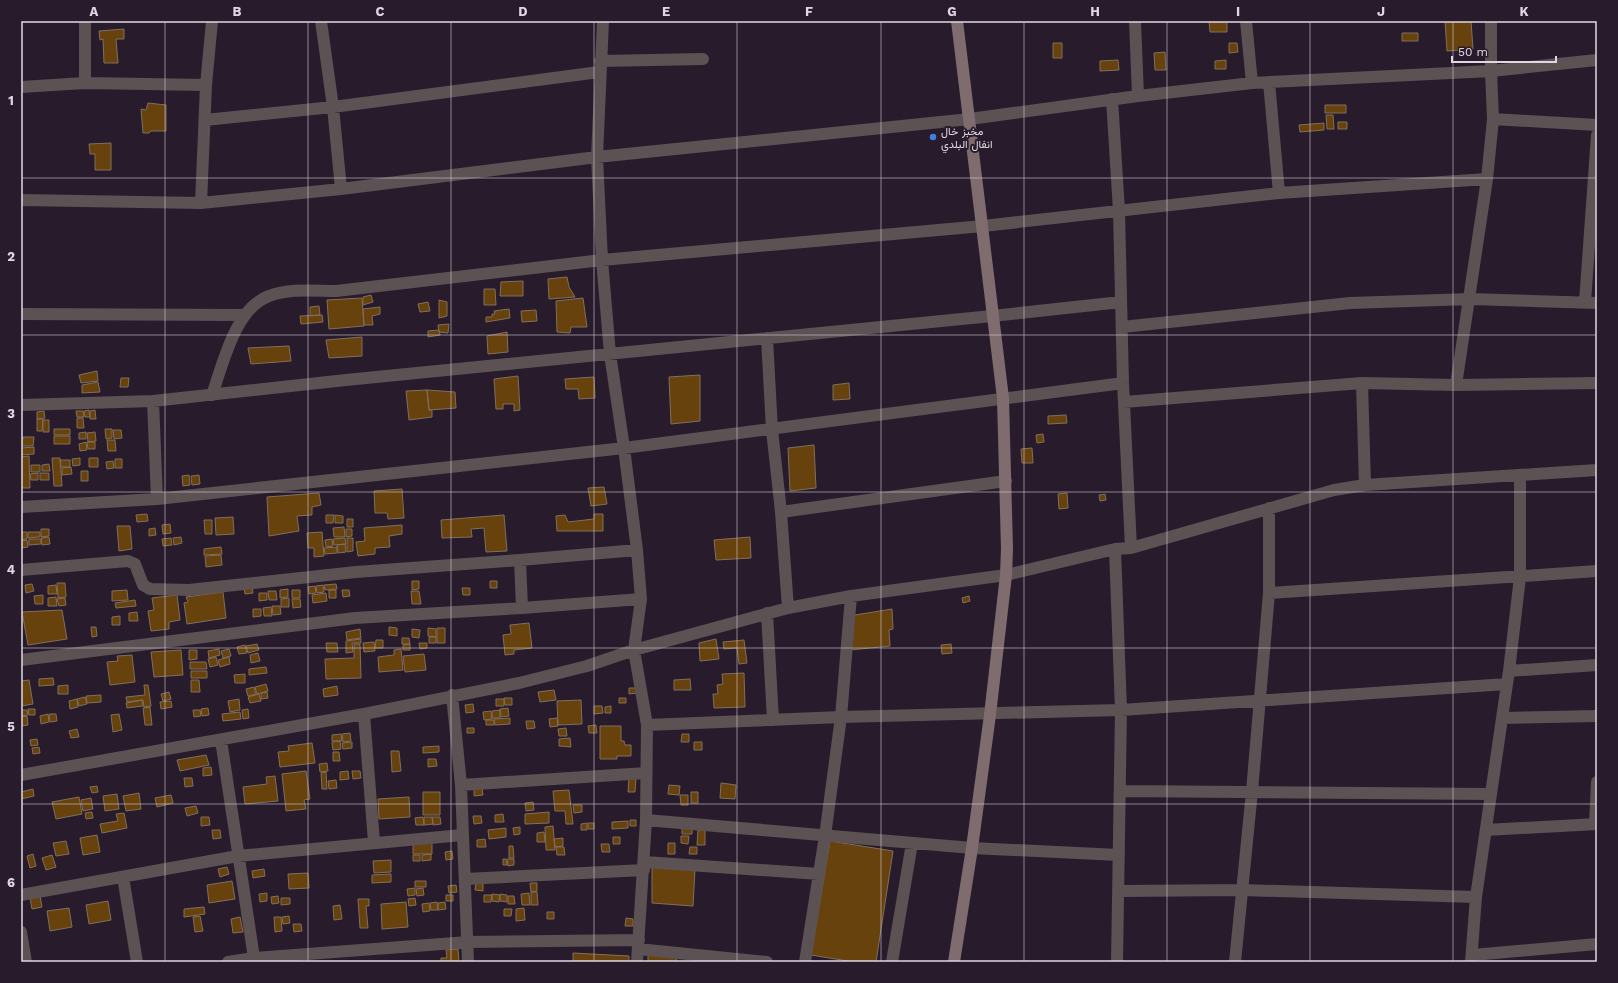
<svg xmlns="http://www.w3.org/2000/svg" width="1618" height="983" font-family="'Work Sans',Vazirmatn,sans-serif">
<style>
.building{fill:#67420d;stroke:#806f5d}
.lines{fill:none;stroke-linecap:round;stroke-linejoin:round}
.street{stroke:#5c5153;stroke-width:12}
.secondary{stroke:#7e6c6f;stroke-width:12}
.grid{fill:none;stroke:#e0d7e2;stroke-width:1;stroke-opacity:0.55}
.shop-dot{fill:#3f7fe0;stroke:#281c2c;stroke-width:1.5}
.labels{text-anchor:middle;stroke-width:4;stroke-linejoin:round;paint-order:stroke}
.poi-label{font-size:11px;fill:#e0d7e2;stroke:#281c2c;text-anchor:start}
.neatline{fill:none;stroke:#e0d7e2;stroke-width:1.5}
.grid-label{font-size:13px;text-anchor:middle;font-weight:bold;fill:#e0d7e2}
</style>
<rect width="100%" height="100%" fill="#281c2c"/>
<path class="building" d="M1209 21H1227V32H1210Z
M1445 21H1471L1473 49 1447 51Z
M124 29V39H116L118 63H104L103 39 100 40 99 31Z
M1402 33H1418V41H1402Z
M1053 43H1062V58H1053Z
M1229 43H1237L1238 52 1229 53Z
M1165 52 1166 70H1155L1154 53Z
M1118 60 1119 70 1100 71V61Z
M1226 60V69H1215V61Z
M148 103 166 105V131H151L149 133H143L141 109 146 110Z
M1325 105H1346V113H1325Z
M1326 115H1333L1334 129H1327Z
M1338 122H1347V129H1338Z
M1324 123V130L1300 132 1299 125Z
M111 143V170H95V154H90L89 144Z
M567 277 569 287 575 297 549 299 548 279Z
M523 281V296H500L501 282Z
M484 289H495L496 305H484Z
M371 295 373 302 363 305V297Z
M362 298 364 326 329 329 327 300Z
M583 298 587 327H571L570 333 557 332 556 301Z
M439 300 447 302V316L439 318Z
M428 302 430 311 420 312 418 304Z
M319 306 320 315 310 316V307Z
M380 307V314L372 316 373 325H364L363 309Z
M509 309 510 318 486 322V317H492V314H495L494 311Z
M536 310 537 321 522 322 521 311Z
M322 315 323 322 301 324 300 316Z
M449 324 448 333 439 332 438 325Z
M439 330 440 335 428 337V331Z
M507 332 508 352 488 354 487 336Z
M362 337V356L329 358 326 340Z
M289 346 291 361 251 364 248 348Z
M97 371 98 381 81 383 79 375Z
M700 375V421L671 424 669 377Z
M518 376 520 410 514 411V404H503V409H496L494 379Z
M594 377 595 398 579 399 578 389H566L565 379Z
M121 378H129L128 387H120Z
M98 382 100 392 82 393V385Z
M849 383 850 399 833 400V385Z
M427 390 429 410H432V417L409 420 406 391Z
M427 390 455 392 456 408 429 410Z
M89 410 90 417H85L84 411Z
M95 410 96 419H90V411Z
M44 411 45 418 37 419V412Z
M76 411H83L84 417H77Z
M1066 415 1067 423 1048 424V416Z
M77 418H83L84 428H77Z
M37 419H43L42 431H37Z
M43 420H49V432H43Z
M54 429H70V435H54Z
M105 429H112V438L106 439Z
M113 430H121L122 438 114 439Z
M86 432V439H79V433Z
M95 432 96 441 88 442 87 433Z
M1043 434 1044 442 1037 443 1036 435Z
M54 436H70V444H54Z
M23 437H34L33 446H22Z
M107 440H115L116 451H108Z
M86 442 87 450 80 451 79 444Z
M87 442H95V449H88Z
M814 445 816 488 790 491 788 448Z
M34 447V454L21 455V448Z
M1032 448 1033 463H1022L1021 449Z
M29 456 30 488H21V457Z
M52 458H60L62 486H54Z
M80 458V465L73 466 72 459Z
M89 458H98V467H89Z
M115 459H122V468H115Z
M60 460H70V467H61Z
M113 461 114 468 107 469 106 462Z
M49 464 50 471H42V465Z
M31 465H40V472H31Z
M71 467 72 474 62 475V468Z
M81 471H88V481H81Z
M38 473V480H31L30 474Z
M40 473H49V480H40Z
M189 475 190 485 183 486 182 476Z
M199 475 200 484 192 485 191 476Z
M604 487 607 504 591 506 588 488Z
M402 489 404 518 388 519 387 513H375L374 491Z
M319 493 321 505 312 507V515L297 516 299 531 269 536 267 497Z
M1067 493 1068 508 1059 509 1058 494Z
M1105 494 1106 500 1100 501 1099 495Z
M147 514 148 521 137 522 136 515Z
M594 514H603V531H557L556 516 565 515 568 522 594 519Z
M326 515H334L333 523H326Z
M335 515 343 516V523H335Z
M504 515 507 551 486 552 484 528 471 529 472 537 442 538 441 520Z
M233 517 234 534 216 535 215 518Z
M347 519H353V527H347Z
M204 520H212V534H205Z
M170 524 171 533 163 534 162 525Z
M402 525V534L389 536 390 547 375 548V554L358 556 356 542 365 541 364 528Z
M117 526H130L132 549 119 551Z
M344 527 345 537H334L333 528Z
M155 528 156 535 149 536V529Z
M41 529H49V536L41 537Z
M346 529H352V536L346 537Z
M21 532H27V539L21 540Z
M28 532H40V537L28 538Z
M322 532 324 556 314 557V548H308L307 533Z
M49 537 50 544 42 545 41 538Z
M181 537 182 543 174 545 173 538Z
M750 537 751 558 716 560 714 540Z
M171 538 172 545 163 546 162 539Z
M345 538 346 544 334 545 333 539Z
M347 538H353V551L347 552Z
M29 539H41V544L29 545Z
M332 539 333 546 326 547 325 540Z
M27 540 28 547 21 548V541Z
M345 544 346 552 338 553 337 545Z
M221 547 222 554 204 555V549Z
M337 547V553L325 554 324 548Z
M221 555 222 565 206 567 205 556Z
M412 581H419V589L412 590Z
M490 581H497V588H490Z
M57 583H65L66 597 58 598Z
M32 584 34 591 26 593 25 585Z
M336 584 337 589 325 590 324 585Z
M56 585 57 594H48V586Z
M252 585 253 593 245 594 244 586Z
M323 585 324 592 317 593 316 586Z
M315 586 316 593 309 594 308 587Z
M462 588H470V595H463Z
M288 589V597L280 598V590Z
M127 590 128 600 112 601V591Z
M292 590H300V598H292Z
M329 590H336V598H329Z
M342 590H349L350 596 343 597Z
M268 591H276L277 600H269Z
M411 591H419L421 604H412Z
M223 592 226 618 187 624 184 603 188 602 186 597Z
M259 593H267V600L259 601Z
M326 593 327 601 313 603 312 595Z
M43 595V604H35L34 596Z
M177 595 180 620 169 622V629L151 631 148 611 154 610 152 598Z
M969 596 970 601 963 603 962 598Z
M56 597 57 606H48V598Z
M65 598 66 605 59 606 57 599Z
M289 598V607H281V599Z
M292 599H300L301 607 293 608Z
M135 600 136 606 116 608 115 603Z
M272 606H280L281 614 273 615Z
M271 607 272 616H264L263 608Z
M253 609H261V616L253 617Z
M892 609 893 629 889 630 890 646 850 650 849 616Z
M62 610 67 639 28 645 22 612Z
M137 612 138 621H129V613Z
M120 616V625H112V617Z
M529 623 532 648 514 650V654L505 655 503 635 511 634 510 625Z
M91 627H96L97 636 92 637Z
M389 627 397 628V636L389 635Z
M428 628 436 629V637L428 636Z
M437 628H445V643H437Z
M360 629 361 638 347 640 346 632Z
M412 629 420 630 419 638 412 637Z
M429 637H436V643H429Z
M402 638H409L410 644H402Z
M361 639V643H352L353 652 346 653V641Z
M716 639 719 659 700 661 699 643Z
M376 640H383V648H375Z
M744 640 747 663 739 664 737 648 724 649 723 642Z
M374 642 375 651 364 652 363 643Z
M326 643H337L338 652H327Z
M419 643H427V648L420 649Z
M257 644 259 650 248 653 246 646Z
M354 644H360L361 678 326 679 325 659 354 658Z
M410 644V650H403V645Z
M951 644 952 653 942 654 941 645Z
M245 645 247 653 239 654 237 647Z
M219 649 220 655 209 658 208 651Z
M229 649 231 656 223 658 221 651Z
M401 649 403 670 379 672 378 657 394 655V650Z
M181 650 183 675 154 677 151 652Z
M189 650H197V659L189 660Z
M258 653 260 661 251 663 250 655Z
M424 654 426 670 405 672 403 656Z
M132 655 135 682 110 685 107 662 118 661 117 656Z
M216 657 218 665 210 667 208 659Z
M229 657 230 664 220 667 218 660Z
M190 662H206L207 669H190Z
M266 667 267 673 249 675V669Z
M191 671H207V678H191Z
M744 673 745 707 714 708 713 694H718L717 685 723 684 722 674Z
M245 674V683H235L234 675Z
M53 678 54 685 39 686V679Z
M690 679 691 690H674V680Z
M29 680 33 704 21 706V681Z
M191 680H199L200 692H191Z
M266 684 268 691 257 694 255 687Z
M68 685V694H58V686Z
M144 685H148L151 706 144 707 143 700 127 702 126 697 145 695Z
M337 686 338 695 324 697 323 689Z
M254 687 256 694 248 696 246 689Z
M629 688H637V693L629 694Z
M554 690 556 700 540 702 538 692Z
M169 692 171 699 163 701 161 694Z
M267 692 268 698 261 699V693Z
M259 694 261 701 250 703 248 697Z
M101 695V702L87 703 86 696Z
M85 697 87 704 79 706 77 699Z
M504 698H512V705H505Z
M619 698H626V703H619Z
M77 699 78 707 70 709 69 701Z
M239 699 240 710 230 712 228 701Z
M496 699H504V706H496Z
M142 700 143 706 127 708 126 703Z
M581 700 582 724 558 725 557 701Z
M171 701 172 707 161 709 160 702Z
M473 704 474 712 466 713 465 705Z
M594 706H602L603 713 594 714Z
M611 706V713H605V707Z
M150 707 152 725H145L143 708Z
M208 708 209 715 202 716 201 709Z
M508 708 509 716 501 717 500 709Z
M28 709H35V715H29Z
M248 709 249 718 243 719 242 710Z
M21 710H27L28 715 21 716Z
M193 710H200L201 716 194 717Z
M500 710V718H492V711Z
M491 711 492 719 484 720 483 712Z
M240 712 241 719 223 721 222 714Z
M48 714 49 722 41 724 40 716Z
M49 714H56L57 721 50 722Z
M119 714 122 730 113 732 111 715Z
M27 716 28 725 21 726V717Z
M510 718V724L495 725 494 719Z
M557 718 558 726 550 727 549 719Z
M486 720H494V725H486Z
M526 721H534L535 728 527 729Z
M596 725 597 733H589L588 726Z
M600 726H621V741H624L625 745H631V756H617V759H600Z
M467 728H474V733H467Z
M566 728 567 736H559L558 729Z
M77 729 79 737 71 738 69 731Z
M350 733 351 741 343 742 342 734Z
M341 734 342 741H332V735Z
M682 734H689V742H681Z
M570 738 571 747 559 746V739Z
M37 739 38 745 31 746 30 740Z
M340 741 341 749 333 750 332 742Z
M352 742V748L343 749 342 743Z
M694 742H702V750H694Z
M312 743 315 763 280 767 278 752 289 751 288 746Z
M439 746V752L423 753V747Z
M39 747 40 753 33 754 32 748Z
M391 751H399L401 771 392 772Z
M333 752H339L340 761H333Z
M206 755 209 765 180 771 177 760Z
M428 759H436L437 766 428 767Z
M327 763 328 771 320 772 319 764Z
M211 767 212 775 203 776V768Z
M306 771 310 799 304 800 306 809 286 811 282 774Z
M348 771 349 779 340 780V772Z
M352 771H360L361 778 353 779Z
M326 772 327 789H322L321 773Z
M275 776 278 801 245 804 243 787 267 784 266 777Z
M629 777H636L635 792H628Z
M184 778H192L193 786 185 787Z
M336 780 337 788 329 789 328 781Z
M721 783 736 785 735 799 720 798Z
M669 785 680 786 679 795 668 794Z
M97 786 98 792 92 793 90 787Z
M474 788H482L483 795 474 796Z
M33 789 34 796 21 799V792Z
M569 790 573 824H566L565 811H555L553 791Z
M423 792H440V815H423Z
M691 792H698V803H691Z
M139 793 141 809 126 811 123 796Z
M117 794 119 809 105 811 103 796Z
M171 795 173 803 157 807 155 798Z
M680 795H688V805H681Z
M79 797 82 814 56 819 52 802Z
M409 797 410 817 379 819 378 799Z
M91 798 93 809 83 811 81 800Z
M533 802 534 810 526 811 525 803Z
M573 805H582V812L574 813Z
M196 806 198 813 187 816 185 808Z
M92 812 93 818 86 819 85 813Z
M549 812V823L525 824V814Z
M124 813 127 828 102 833 100 824 118 821 116 814Z
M503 814 504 822H495V815Z
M473 816H481L482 823 474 824Z
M201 817H209L210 825 201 826Z
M423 817 424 825H416L415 818Z
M424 817H432L433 824 424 825Z
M432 817H440L441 824 433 825Z
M630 820H636V826H630Z
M628 821V828L612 829V822Z
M587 823V830H581V824Z
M588 823H594V829H588Z
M553 826 555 850H546L545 827Z
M520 827V834L514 835 513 828Z
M682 827H692V834H682Z
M506 828V837L489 839 488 830Z
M212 830H220L221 838 213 839Z
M698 830H705V845H697Z
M544 832 545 842H537V833Z
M97 835 100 852 83 855 80 838Z
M681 836H689L688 844 681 843Z
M613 837H620V844H613Z
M563 838V846L555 847 554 839Z
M485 839 486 847H477V840Z
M66 841 69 854 56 856 53 843Z
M830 841 893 851 876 962H854L811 955Z
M413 842H432V854H413Z
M668 843H675V854H668Z
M601 844H609L610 852H602Z
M509 846H513L514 858H509Z
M556 847H564L565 855H557Z
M690 847H697V854H689Z
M452 851 453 859 446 860 445 852Z
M33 854 36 866 30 868 27 856Z
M431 854V860L422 861V855Z
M52 855 56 867 46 870 42 858Z
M413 855H420V861H413Z
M503 859H506L507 865H503Z
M507 859H514V865L508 866Z
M391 860V872L374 873 373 861Z
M227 867 229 874 220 877 218 869Z
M652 867 695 869 693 906 652 903Z
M264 869 265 876 253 878 252 871Z
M308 873 309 888 289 889 288 874Z
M391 874V882L372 883V875Z
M232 881 235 899 209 903 207 885Z
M415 881H426V887H415Z
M476 883 483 884V891L475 890Z
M530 883H537V891L531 892Z
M456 885 457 892 449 893 448 886Z
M415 888V895L408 896 407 889Z
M423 888 424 895 417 896 416 889Z
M531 892H537L538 905H531Z
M267 893V901L260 902 259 894Z
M529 893 530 905H522L521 894Z
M492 894 500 895 499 902 492 901Z
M500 894 507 895V902L500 901Z
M446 895H453V901H446Z
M484 895H492L491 902H484Z
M40 896 42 907 32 909 30 898Z
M278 896 279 903 272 904 271 897Z
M508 896H514L515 904H508Z
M281 898H290V904L281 905Z
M415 898 416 905 409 906 408 899Z
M358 899H369V906H366L368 928H360Z
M108 901 111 920 89 924 86 905Z
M406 902 408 927 382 929 381 904Z
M437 902 438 910H431L430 903Z
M445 902 446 909 438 910V903Z
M429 903 430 911 423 912 422 904Z
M340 905 342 919 334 920 333 906Z
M204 907 205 914 184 917V909Z
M69 908 72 927 50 931 47 911Z
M524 908 525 920 516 921V909Z
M504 909H512L511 916H504Z
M547 912H554V919H547Z
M200 916 203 931 195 932 193 917Z
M289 916 290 923 283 924 282 917Z
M240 917 243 932 233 933 231 919Z
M274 917H281L282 931 275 932Z
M626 918 633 919V926H625Z
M293 924H301L302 931 294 932Z
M458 949 459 962H441V958H447L446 950Z
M648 952 677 956 676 962H648Z
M573 953 629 956V962H573Z"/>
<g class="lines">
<path class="street" d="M85 21V83
M321 21 333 107 341 189
M603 21 597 157 602 260 610 354 624 448 637 550 641 599 634 650 647 725 646 820 637 962
M1135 21 1138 96
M1246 21 1252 83
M600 61 703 59
M1269 82 1279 193
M21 87 85 83 206 85
M1112 99 1119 211 1123 383 1131 548
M1493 119 1597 125
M205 120 333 107 599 72
M21 200 201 203 341 189 597 157 970 119 1138 96 1252 83 1491 71 1597 60
M201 203 206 85 212 21
M1585 302 1597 135
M21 314 244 315
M1122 327 1350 303 1470 299 1597 303
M767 338 772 430 781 512 788 608
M1362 383 1365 485
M1456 385 1487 179 1493 119 1491 71V21
M212 395C223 364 235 308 269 296 290 288 314 291 336 291L602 260 983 226 1279 193 1487 179
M153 401 157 499
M1124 402 1362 383 1456 385 1597 383
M21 405 153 401 346 380 992 316 1121 302
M21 507 157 499 624 448 1123 383
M781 512 1006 481
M1115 549 1121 710 1117 962
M520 560 522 608
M21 570 128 561 135 564 143 585 150 589 189 590 356 572 520 560 637 550
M1269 593 1597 571
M767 613 773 720
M21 660 355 618 522 608 641 599
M1509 671 1520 577V475
M452 695 461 785 468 962
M364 714 374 842
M1503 718 1597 716
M647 725 841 717 1121 710 1507 684 1509 671 1597 665
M221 740 254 958
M21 775 364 714 519 683 587 666 634 650 788 608 851 596 1006 575 1115 549 1131 548 1334 490 1365 485 1597 470
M461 785 646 773
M1120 791 1490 794
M646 820 972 848 1119 855
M1595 824 1597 782
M1486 830 1597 824
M645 862 819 874
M123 877 137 962
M465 879 644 870
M1118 891 1242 890 1476 897
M21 895 238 856 462 835
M21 932 26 962
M638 949 767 962
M1472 955 1597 944
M228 962 254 958 468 942 639 940
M805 962 825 836 841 717 851 596
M892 962 912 843
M1235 962 1252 791 1269 593V508
M1471 962 1476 897 1507 684"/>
<path class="secondary" d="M954 962 972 848 990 715 1006 575 1007 549 1003 398 957 21"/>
</g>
<path class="grid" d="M165 21V962M308 21V962M451 21V962M594 21V962M737 21V962M881 21V962M1024 21V962M1167 21V962M1310 21V962M1453 21V962M21 178H1597M21 335H1597M21 492H1597M21 648H1597M21 804H1597"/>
<circle class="shop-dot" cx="933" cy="137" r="4"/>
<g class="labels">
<g class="poi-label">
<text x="941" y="135">مخبز خال<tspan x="941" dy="13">انفال البلدي</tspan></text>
</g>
</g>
<rect width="1618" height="983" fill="none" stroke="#281c2c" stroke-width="44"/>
<path d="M1452 56v6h104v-6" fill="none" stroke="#e0d7e2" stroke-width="2"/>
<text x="1458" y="56" font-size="12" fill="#e0d7e2" stroke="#281c2c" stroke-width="3" paint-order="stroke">50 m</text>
<rect x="22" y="22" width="1574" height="939" class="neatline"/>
<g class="grid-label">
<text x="94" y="16">A</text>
<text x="237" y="16">B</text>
<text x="380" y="16">C</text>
<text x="523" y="16">D</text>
<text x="666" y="16">E</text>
<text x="809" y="16">F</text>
<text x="952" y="16">G</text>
<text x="1095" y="16">H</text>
<text x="1238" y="16">I</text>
<text x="1381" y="16">J</text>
<text x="1524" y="16">K</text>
<text x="11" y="105">1</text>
<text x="11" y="261">2</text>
<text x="11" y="418">3</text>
<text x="11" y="574">4</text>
<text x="11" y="731">5</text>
<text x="11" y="887">6</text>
</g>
</svg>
